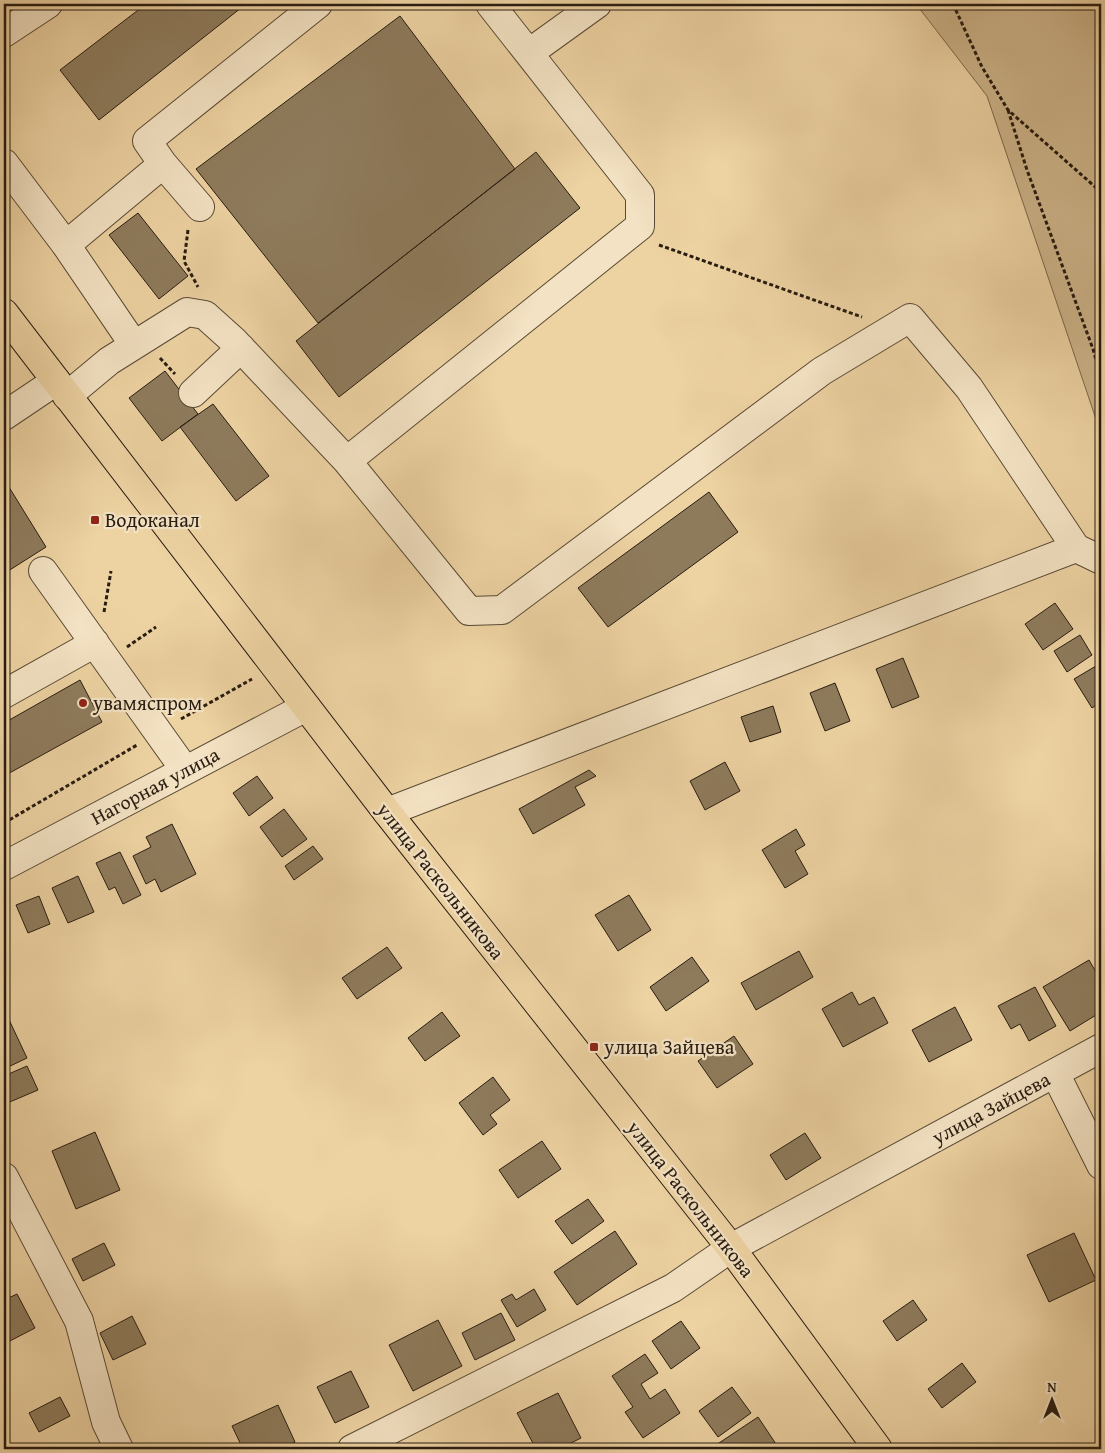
<svg xmlns="http://www.w3.org/2000/svg" width="1105" height="1453" font-family="'Gentium Book Plus',serif">
<style>
.green{fill:#ccb389;stroke:#7a684d}
.building{fill:#8e7b5c;stroke:#281c11}
.lines{fill:none;stroke-linecap:round;stroke-linejoin:round}
.minor-casing{stroke:#594a35;stroke-width:30}
.major-casing{stroke:#281c11;stroke-width:30}
.path{stroke:#281c11;stroke-width:3;stroke-dasharray:4 2.5;stroke-linecap:butt}
.minor{stroke:#f3e2c3;stroke-width:28}
.major{stroke:#edd2a2;stroke-width:28}
.poi-dot{fill:#8f2418;stroke:#f3e2c3;stroke-width:2}
.labels{text-anchor:middle;stroke-width:4.5;stroke-linejoin:round;paint-order:stroke}
.poi-label{font-size:20px;fill:#281c11;stroke:#f3e2c3;text-anchor:start}
.street-label{font-size:20px;fill:#281c11;stroke:#f3e2c3}
</style>
<rect width="100%" height="100%" fill="#edd2a2"/>
<filter id="stains"><feTurbulence type="fractalNoise" baseFrequency=".004" numOctaves="4"/><feColorMatrix values="0 0 0 0 .2 0 0 0 0 .09 0 0 0 0 .02 0 0 0 .5 -.17"/></filter>
<radialGradient id="worn" r=".72"><stop offset=".6" stop-color="#630" stop-opacity="0"/><stop offset="1" stop-color="#630" stop-opacity=".3"/></radialGradient>
<path class="green" d="M916 4H1101V434L987 96Z"/>
<path class="building" d="M146 4H246L99 120 60 70Z
M400 16 515 169 318 323 196 169Z
M536 152 580 208 339 397 296 341Z
M138 213 188 276 159 299 109 235Z
M165 371 198 414 162 441 129 398Z
M213 404 269 476 236 501 180 427Z
M4 479 46 547 5 573 4 570Z
M709 492 738 532 608 627 578 588Z
M1055 603 1073 629 1043 650 1025 624Z
M1080 635 1092 655 1067 672 1054 651Z
M903 658 919 697 892 708 876 669Z
M1101 663V702L1092 708 1074 679Z
M80 680 102 722 4 776V723Z
M835 683 850 721 825 731 810 693Z
M773 706 781 732 750 742 741 717Z
M725 762 740 791 705 810 690 781Z
M589 770 596 776 575 787 585 805 533 834 519 809Z
M257 776 273 798 249 816 233 793Z
M284 809 307 839 282 857 260 827Z
M172 824 196 874 161 892 155 879 146 884 133 856 151 847 146 837Z
M796 829 805 845 795 851 808 874 785 888 762 850Z
M313 846 323 859 294 880 285 866Z
M120 852 141 895 123 904 115 887 109 890 96 863Z
M78 876 94 912 68 923 52 888Z
M629 895 651 930 618 951 595 915Z
M39 896 50 924 28 933 16 905Z
M387 947 402 968 357 999 342 978Z
M799 951 813 977 756 1010 741 983Z
M692 957 709 981 666 1011 650 987Z
M1089 960 1101 981V1012L1070 1031 1043 987Z
M1035 987 1056 1026 1029 1041 1020 1024 1011 1029 998 1006Z
M852 992 859 1005 874 997 888 1023 843 1047 822 1009Z
M955 1007 972 1040 929 1062 912 1030Z
M4 1009 27 1058 4 1069Z
M442 1012 460 1036 425 1061 408 1038Z
M734 1036 753 1064 717 1088 698 1061Z
M27 1066 38 1090 5 1104 4 1076Z
M493 1077 510 1100 490 1115 497 1124 483 1135 459 1103Z
M95 1132 120 1190 76 1209 52 1151Z
M805 1133 821 1158 786 1180 770 1155Z
M542 1141 561 1169 518 1198 499 1170Z
M588 1199 604 1221 572 1244 555 1221Z
M615 1231 637 1264 577 1305 554 1272Z
M1074 1233 1096 1280 1049 1302 1027 1255Z
M104 1243 115 1265 83 1281 72 1259Z
M534 1289 546 1310 517 1327 501 1300 512 1294 516 1300Z
M17 1294 35 1328 4 1344V1300Z
M913 1300 927 1320 897 1341 883 1321Z
M501 1313 515 1340 475 1360 462 1333Z
M132 1316 146 1344 113 1360 100 1333Z
M438 1320 462 1366 413 1391 389 1345Z
M681 1321 700 1348 671 1369 652 1341Z
M645 1354 658 1373 641 1384 650 1399 665 1389 680 1413 643 1438 625 1412 633 1407 612 1376Z
M962 1363 976 1382 942 1408 928 1389Z
M351 1371 369 1407 335 1423 317 1387Z
M732 1387 751 1413 718 1437 699 1411Z
M558 1393 581 1438 559 1449H536L517 1413Z
M60 1397 70 1416 39 1432 29 1413Z
M278 1405 295 1442 280 1449H243L232 1426Z
M758 1417 778 1447 774 1449H710Z"/>
<g class="lines">
<g class="minor-casing">
<path id="minor" d="M490 4 640 195V226L347 461 469 611 502 610 822 371 910 318 969 388 1076 548
M4 33 48 4
M529 53 597 4
M4 163 66 245 134 345
M200 207 163 164 147 141 318 4
M66 245 163 164
M193 393 241 348
M67 396 109 361 187 312 205 315 235 342 347 461
M4 416 56 381
M43 571 185 770
M4 694 95 643
M387 812 1076 548 1101 560
M4 866 306 707
M1055 1073 1101 1165
M4 1177 79 1321 106 1422 119 1449
M352 1449 673 1288 731 1248 1101 1048"/>
</g>
<g class="major-casing">
<path id="major" d="M4 313 387 812 731 1248 878 1449"/>
</g>
<path class="path" d="M953 4 982 67 1008 110 1101 192
M1008 110 1027 170 1093 349 1101 378
M188 230 184 261 198 287
M659 245 862 317
M160 358 175 374
M104 612 111 571
M127 647 156 627
M181 719 252 679
M4 823 137 745"/>
<use href="#minor" class="minor"/>
<use href="#major" class="major"/>
</g>
<g class="poi-dot">
<rect x="90" y="515" width="10" height="10" rx="2.5"/>
<circle cx="83" cy="703" r="5"/>
<rect x="589" y="1042" width="10" height="10" rx="2.5"/>
</g>
<g class="labels">
<g class="poi-label">
<text x="105" y="527">Водоканал</text>
<text x="93" y="710">увамяспром</text>
<text x="604" y="1054">улица Зайцева</text>
</g>
<g class="street-label">
<text transform="translate(155 786) rotate(-28)" y="7">Нагорная улица</text>
<text transform="translate(441 881) rotate(52)" y="7">улица Раскольникова</text>
<text transform="translate(991 1108) rotate(-28)" y="7">улица Зайцева</text>
<text transform="translate(691 1199) rotate(52)" y="7">улица Раскольникова</text>
</g>
</g>
<rect width="1105" height="1453" fill="none" stroke="#edd2a2" stroke-width="20"/>
<rect x="5" y="5" width="1095" height="1443" fill="none" stroke="#281c11" stroke-width="2.5"/>
<rect x="10" y="10" width="1085" height="1433" fill="none" stroke="#281c11"/>
<g transform="translate(1052 1400)" stroke="#f3e2c3" stroke-width="4" paint-order="stroke">
<path d="M0-4L9 19L0 12L-9 19Z" fill="#281c11"/>
<text y="-8" font-size="14" font-weight="bold" text-anchor="middle" fill="#281c11">N</text>
</g>
<rect width="100%" height="100%" filter="url(#stains)"/>
<rect width="100%" height="100%" fill="url(#worn)"/>
</svg>
